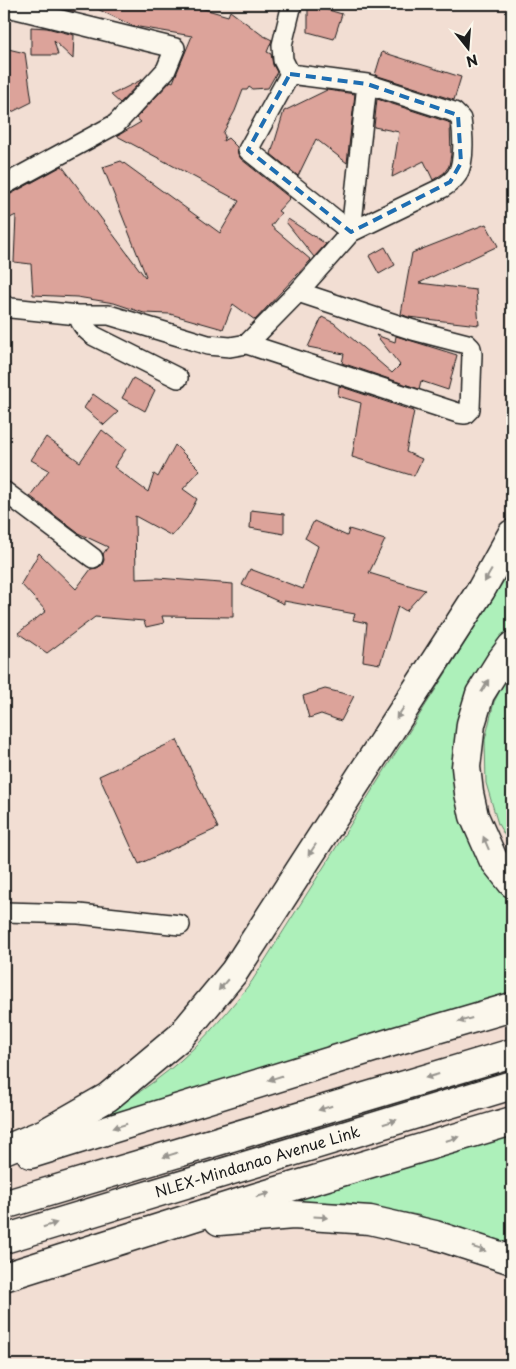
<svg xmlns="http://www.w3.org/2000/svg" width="516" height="1369" font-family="'Playpen Sans',sans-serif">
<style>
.green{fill:#adf0ba;stroke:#64866b}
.building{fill:#dca39a;stroke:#1c1c1c}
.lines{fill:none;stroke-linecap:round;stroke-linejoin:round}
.street-casing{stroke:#1c1c1c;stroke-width:22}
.highway-casing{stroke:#1c1c1c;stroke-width:31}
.street{stroke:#fbf7ec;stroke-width:19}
.highway{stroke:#fbf7ec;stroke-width:28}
.oneway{fill:#97948e}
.marked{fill:none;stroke:#1f6fb2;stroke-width:4;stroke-dasharray:10 6;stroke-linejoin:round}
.labels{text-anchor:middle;stroke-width:4;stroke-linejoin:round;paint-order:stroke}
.street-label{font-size:15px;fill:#1c1c1c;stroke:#fbf7ec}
</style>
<rect width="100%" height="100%" fill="#f2ded3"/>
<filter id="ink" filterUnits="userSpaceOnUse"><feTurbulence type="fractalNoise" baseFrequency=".02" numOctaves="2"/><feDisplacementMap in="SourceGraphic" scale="10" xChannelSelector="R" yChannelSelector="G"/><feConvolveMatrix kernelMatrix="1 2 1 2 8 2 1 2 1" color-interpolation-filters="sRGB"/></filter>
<g filter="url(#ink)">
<path class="green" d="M512 568V628L491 653 457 743 512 896V996L73 1134C110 1111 148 1089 181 1060 207 1037 230 1009 252 981Z
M512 667V848L498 824 486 783 485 740 494 702Z
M512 1131V1247L418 1215 347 1203 257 1204Z"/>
<path class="building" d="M55 4H76L75 12 54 7Z
M87 4H187L228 16 230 11 262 35 272 40 267 52 271 54 273 65 277 72 268 88 252 89 249 87 247 90H243L235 111 223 133 225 136 223 141 228 138 237 147 238 154 241 159 290 198 278 211 281 213 271 226 311 260 255 320 233 304 223 329 170 314 144 313 114 303 77 297 33 295 31 264 14 262 16 215 4 221V196L9 195 62 166 145 277 146 276 103 167 121 161 220 233 239 201 117 136 141 122 136 118 171 81 173 82 192 36 133 26Z
M308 4 342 14 334 39 308 32Z
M31 27 47 28 74 35 73 59 54 41 58 55H31Z
M4 48 25 53 32 102 4 116Z
M382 52 461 77 454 100 375 75Z
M143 79 120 103 111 95Z
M327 90 355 94 347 163 316 139 298 176 271 154 284 111Z
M377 99 448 122 450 124 451 154 449 166 444 173 433 180 424 161 392 177 399 132 374 127Z
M288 219 326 244 314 257 286 222Z
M486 224 498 246 419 283 476 290 479 325 408 317 401 314 412 253Z
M385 247 395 265 379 274 369 256Z
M322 317 334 323 392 373 400 365 376 335 395 342 396 336 457 355 448 390 421 381 419 389 342 363 344 354 308 347Z
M133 378 155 390 145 411 122 398Z
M339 386 414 411 406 452 422 459 414 476 352 457 361 403 338 396Z
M93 394 118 412 104 425 84 408Z
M102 430 126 449 114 467 148 492 154 474 158 477 175 445 200 470 183 489 197 499 187 518 172 536 135 516 136 579 158 578 233 584V617L162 616 164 623 146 627 144 621 95 617 47 653 18 633 46 611 21 584 39 553 76 589 91 569 97 568 102 565 104 560 103 554 108 547 78 533 30 496 49 470 31 460 46 437 80 462Z
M251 510 284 514V534L250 528Z
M314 521 347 536 349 529 385 540 369 573 425 590 406 611 398 606 380 664 363 661 367 623 353 620 355 614 284 601V604L242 585 250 569 303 589 318 546 305 538Z
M325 689 354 696 341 721 321 714 309 718 303 696Z
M177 740 218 828 139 864 99 776Z"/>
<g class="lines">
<g class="street-casing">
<path id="street" d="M4 6 175 48 166 70 116 124 4 185
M290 74 248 150 351 232
M290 74 283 60 282 45 292 4
M351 232 367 84
M4 305 11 308 78 315H109L208 345 230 347 247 344 458 413 465 414 470 409 472 354 471 348 467 344 413 330 298 292
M78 315C81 325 86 330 94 336L178 378
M247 344 298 292 351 232 442 188C447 185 453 181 457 175 465 162 463 134 461 119L454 112 367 84 290 74
M4 491 93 558
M4 912 79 914 180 925"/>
</g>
<g class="highway-casing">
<g id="highway">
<path d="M512 646 500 662 480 694 471 724 466 767 469 793 474 816 493 859 512 883"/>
<path d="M4 1150 45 1133 108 1097 180 1037 234 972 481 590 512 534"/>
<path d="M31 1154 389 1043 512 1007"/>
<path d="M4 1205 512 1053"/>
<path d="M219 1221 293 1215 370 1220 435 1235 512 1260"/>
<path id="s1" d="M4 1239 512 1085"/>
<path d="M4 1277 254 1198 512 1121"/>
</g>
</g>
<use href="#street" class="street"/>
<use href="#highway" class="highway"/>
</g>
<defs><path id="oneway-solid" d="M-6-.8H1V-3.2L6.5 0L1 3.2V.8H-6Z" transform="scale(1.25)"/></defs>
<g class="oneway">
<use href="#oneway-solid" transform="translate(488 576) rotate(120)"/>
<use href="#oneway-solid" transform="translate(485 686) rotate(-59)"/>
<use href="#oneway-solid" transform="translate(400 713) rotate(123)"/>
<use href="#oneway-solid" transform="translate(486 843) rotate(-113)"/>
<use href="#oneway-solid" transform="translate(312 850) rotate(123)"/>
<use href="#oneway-solid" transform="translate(223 985) rotate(130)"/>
<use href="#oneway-solid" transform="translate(465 1020) rotate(164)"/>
<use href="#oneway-solid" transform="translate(432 1076) rotate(164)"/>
<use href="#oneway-solid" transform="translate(275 1078) rotate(163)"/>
<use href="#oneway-solid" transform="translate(325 1108) rotate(163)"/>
<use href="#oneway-solid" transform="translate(390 1122) rotate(-17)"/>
<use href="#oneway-solid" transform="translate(120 1126) rotate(163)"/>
<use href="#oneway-solid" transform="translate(452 1139) rotate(-17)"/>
<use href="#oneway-solid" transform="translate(170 1155) rotate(163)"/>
<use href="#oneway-solid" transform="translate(263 1195) rotate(-17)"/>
<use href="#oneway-solid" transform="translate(321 1217) rotate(4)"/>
<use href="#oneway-solid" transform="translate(50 1225) rotate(-17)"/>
<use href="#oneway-solid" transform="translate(479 1249) rotate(18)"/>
</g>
</g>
<path class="marked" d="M290 74 367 84 458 115 461 163 450 182 351 232 248 150Z"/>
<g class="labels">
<g class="street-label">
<text dy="5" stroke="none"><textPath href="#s1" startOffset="265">NLEX-Mindanao Avenue Link</textPath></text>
</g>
</g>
<rect width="516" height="1369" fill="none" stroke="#fbf7ec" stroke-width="20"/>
<rect x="10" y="10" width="496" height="1349" fill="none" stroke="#1c1c1c" stroke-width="2" filter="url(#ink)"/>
<g transform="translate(468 48) rotate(163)" stroke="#fbf7ec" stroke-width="4" paint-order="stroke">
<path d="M0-4L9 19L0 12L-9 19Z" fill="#1c1c1c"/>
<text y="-8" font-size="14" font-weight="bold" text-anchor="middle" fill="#1c1c1c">N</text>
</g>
</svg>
